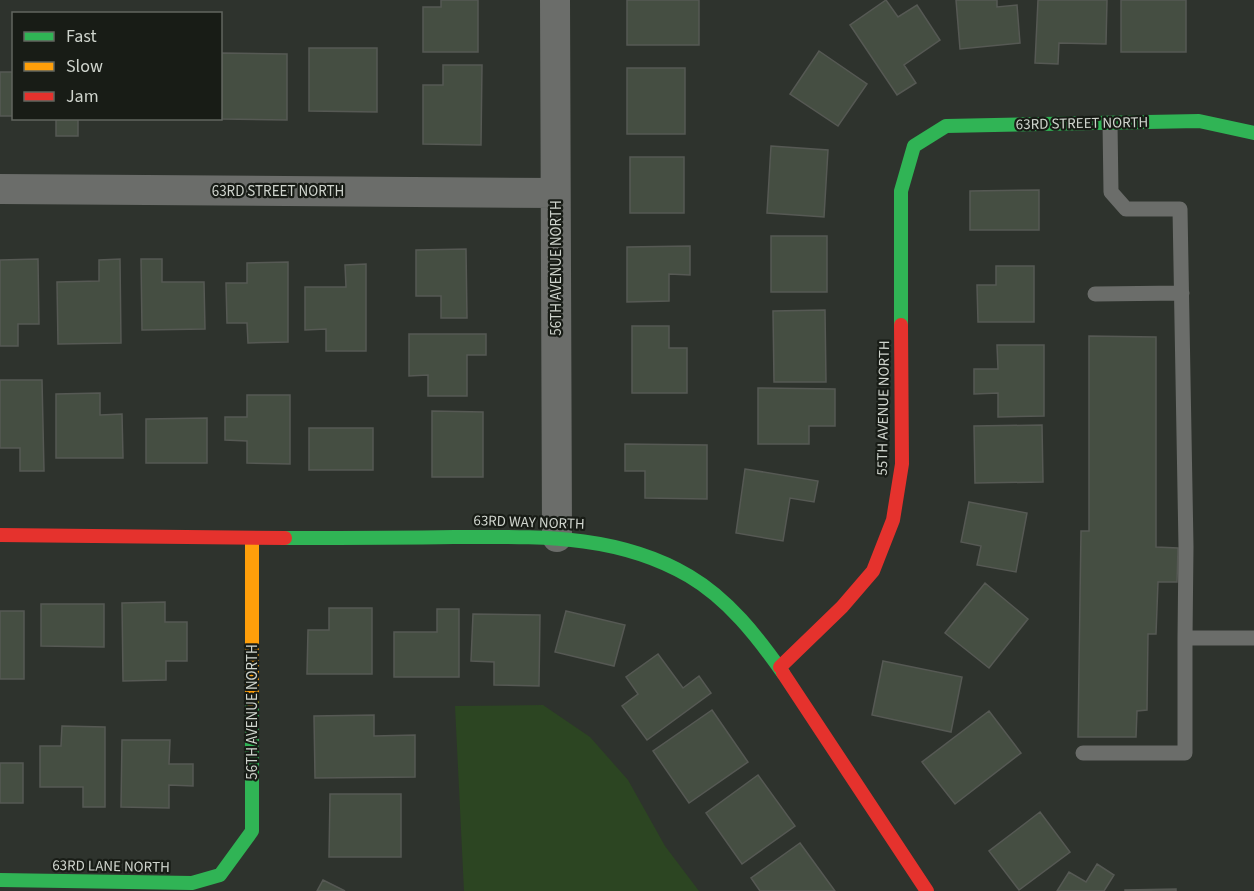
<svg xmlns="http://www.w3.org/2000/svg" width="1254" height="891" font-family="'Source Sans 3',sans-serif">
<style>
.green{fill:#2c4522}
.building{fill:#454e42;stroke:#565954;stroke-width:1.5}
.lines{fill:none;stroke-linecap:round;stroke-linejoin:round}
.lane{stroke:#6b6d6a;stroke-width:15}
.street{stroke:#6b6d6a;stroke-width:30}
.fast{stroke:#30b455;stroke-width:14}
.slow{stroke:#ff9f0a;stroke-width:14}
.jam{stroke:#e5322d;stroke-width:14}
.labels{text-anchor:middle;stroke-width:4.5;stroke-linejoin:round;paint-order:stroke}
.street-label{font-size:15px;fill:#cfd4cd;stroke:#181c16}
</style>
<rect width="100%" height="100%" fill="#2e332d"/>
<path class="green" d="M543 705 590 737 628 780 665 846 699 891H464L455 706Z"/>
<path class="building" d="M441 0H478V52H423V7H441Z
M627 0H699V45H627Z
M886 0 898 17 917 5 940 40 904 65 916 83 897 95 850 25Z
M956 0H997V7L1017 5 1020 43 960 49Z
M1038 0H1107L1106 44 1059 43 1058 64 1035 63Z
M1121 0H1186V52H1121Z
M309 48H377V112L309 111Z
M819 51 867 84 838 126 790 94Z
M222 53 287 54V120L222 119Z
M443 65H482L481 145 423 144V85H443Z
M627 68H685V134H627Z
M0 72H14V116H0Z
M56 118H78V136H56Z
M771 146 828 150 824 217 767 213Z
M630 157H684V213H630Z
M1039 190V230H970V191Z
M771 236H827V292H771Z
M690 246V275L669 274V301L627 302V247Z
M466 249 467 318H441V296H416V250Z
M38 259 39 324H18V346H0V260Z
M120 259 121 343 58 344 57 282 99 281V260Z
M141 259H162V282H204L205 329 142 330Z
M288 262V342L248 343 247 323H227L226 283H247V263Z
M366 264V351H326V329L305 330V287H346L345 265Z
M996 266H1034V322H978L977 285H996Z
M825 310 826 382H774L773 311Z
M632 326H669V348H687V393H632Z
M409 334H486V355H467V396H428V375L409 376Z
M1089 336 1156 337V547L1178 548 1177 582H1158L1156 634H1148L1147 710 1137 711 1136 737H1078L1081 531H1089Z
M997 345H1044V416L998 417V393L974 394V369H998Z
M0 380H42L44 471H20V448H0Z
M758 388 835 389V426H809V444H758Z
M100 393V415L122 414 123 458H56V394Z
M247 395H290V464L247 463V441L225 440V417H247Z
M432 411 483 412V477H432Z
M207 418V463H146V419Z
M1042 425 1043 482 975 483 974 426Z
M309 428H373V470H309Z
M625 444 707 445V499L645 498V471H625Z
M745 469 818 481 814 502 790 498 783 541 736 533Z
M969 502 1027 513 1016 572 977 565 981 546 961 542Z
M985 583 1028 619 989 668 945 633Z
M165 602V622H187V661H166V680L123 681 122 603Z
M41 604H104V647L41 646Z
M329 608H372V674H307L308 630H329Z
M437 609H459V677H394V632H437Z
M0 611H24V679H0Z
M566 611 625 625 614 666 555 652Z
M473 614 540 615 539 686 494 685V662L471 661Z
M658 654 683 688 699 676 711 693 647 740 622 706 638 694 626 677Z
M883 661 962 677 951 732 872 715Z
M712 710 748 762 689 803 653 751Z
M989 711 1021 753 955 804 922 762Z
M374 715V736L415 735V777L315 778 314 716Z
M62 726 105 727V807H83V787H40V746H61Z
M122 740H170L169 764H193V786L169 785V808L121 807Z
M0 763H23V803H0Z
M758 775 795 826 742 864 706 813Z
M330 794H401V857H329Z
M1040 812 1070 852 1019 890 989 851Z
M800 843 835 891H760L751 878Z
M1097 864 1114 875 1104 891H1057L1069 872 1086 882Z
M323 880 345 891H317Z
M1176 889V891H1125V890Z"/>
<g class="lines">
<path class="lane" d="M1110 123 1111 192 1126 209H1180L1186 547 1185 638H1254
M1095 294 1182 293
M1083 753H1185V638"/>
<path class="street" d="M555 0 557 537
M0 189 555 193"/>
<path class="fast" d="M901 325V191L914 146 946 126 1199 121 1254 133
M285 538C342 538 398 538 454 537 535 537 616 533 689 576 728 599 757 636 783 673
M0 880 192 883 220 875 252 831V700"/>
<path class="slow" d="M252 538V700"/>
<path class="jam" d="M0 535 285 538
M780 667 842 607 873 571 893 520 902 464 901 325
M783 673 927 891"/>
</g>
<g class="labels">
<g class="street-label">
<text transform="translate(1082 123) rotate(-1)" y="5">63RD STREET NORTH</text>
<text x="278" y="196">63RD STREET NORTH</text>
<text transform="translate(556 268) rotate(-90)" y="5">56TH AVENUE NORTH</text>
<text transform="translate(883 408) rotate(-89)" y="5">55TH AVENUE NORTH</text>
<text transform="translate(529 522) rotate(2)" y="5">63RD WAY NORTH</text>
<text transform="translate(252 712) rotate(-90)" y="5">56TH AVENUE NORTH</text>
<text transform="translate(111 866) rotate(1)" y="5">63RD LANE NORTH</text>
</g>
</g>
<rect x="12" y="12" width="210" height="108" fill="#181c16" stroke="#61665f" stroke-width="1.5"/>
<rect x="24" y="32" width="30" height="9" fill="#30b455" stroke="#61665f" stroke-width="1.5"/>
<text x="66" y="42" font-size="18" fill="#cfd4cd">Fast</text>
<rect x="24" y="62" width="30" height="9" fill="#ff9f0a" stroke="#61665f" stroke-width="1.5"/>
<text x="66" y="72" font-size="18" fill="#cfd4cd">Slow</text>
<rect x="24" y="92" width="30" height="9" fill="#e5322d" stroke="#61665f" stroke-width="1.5"/>
<text x="66" y="102" font-size="18" fill="#cfd4cd">Jam</text>
</svg>
